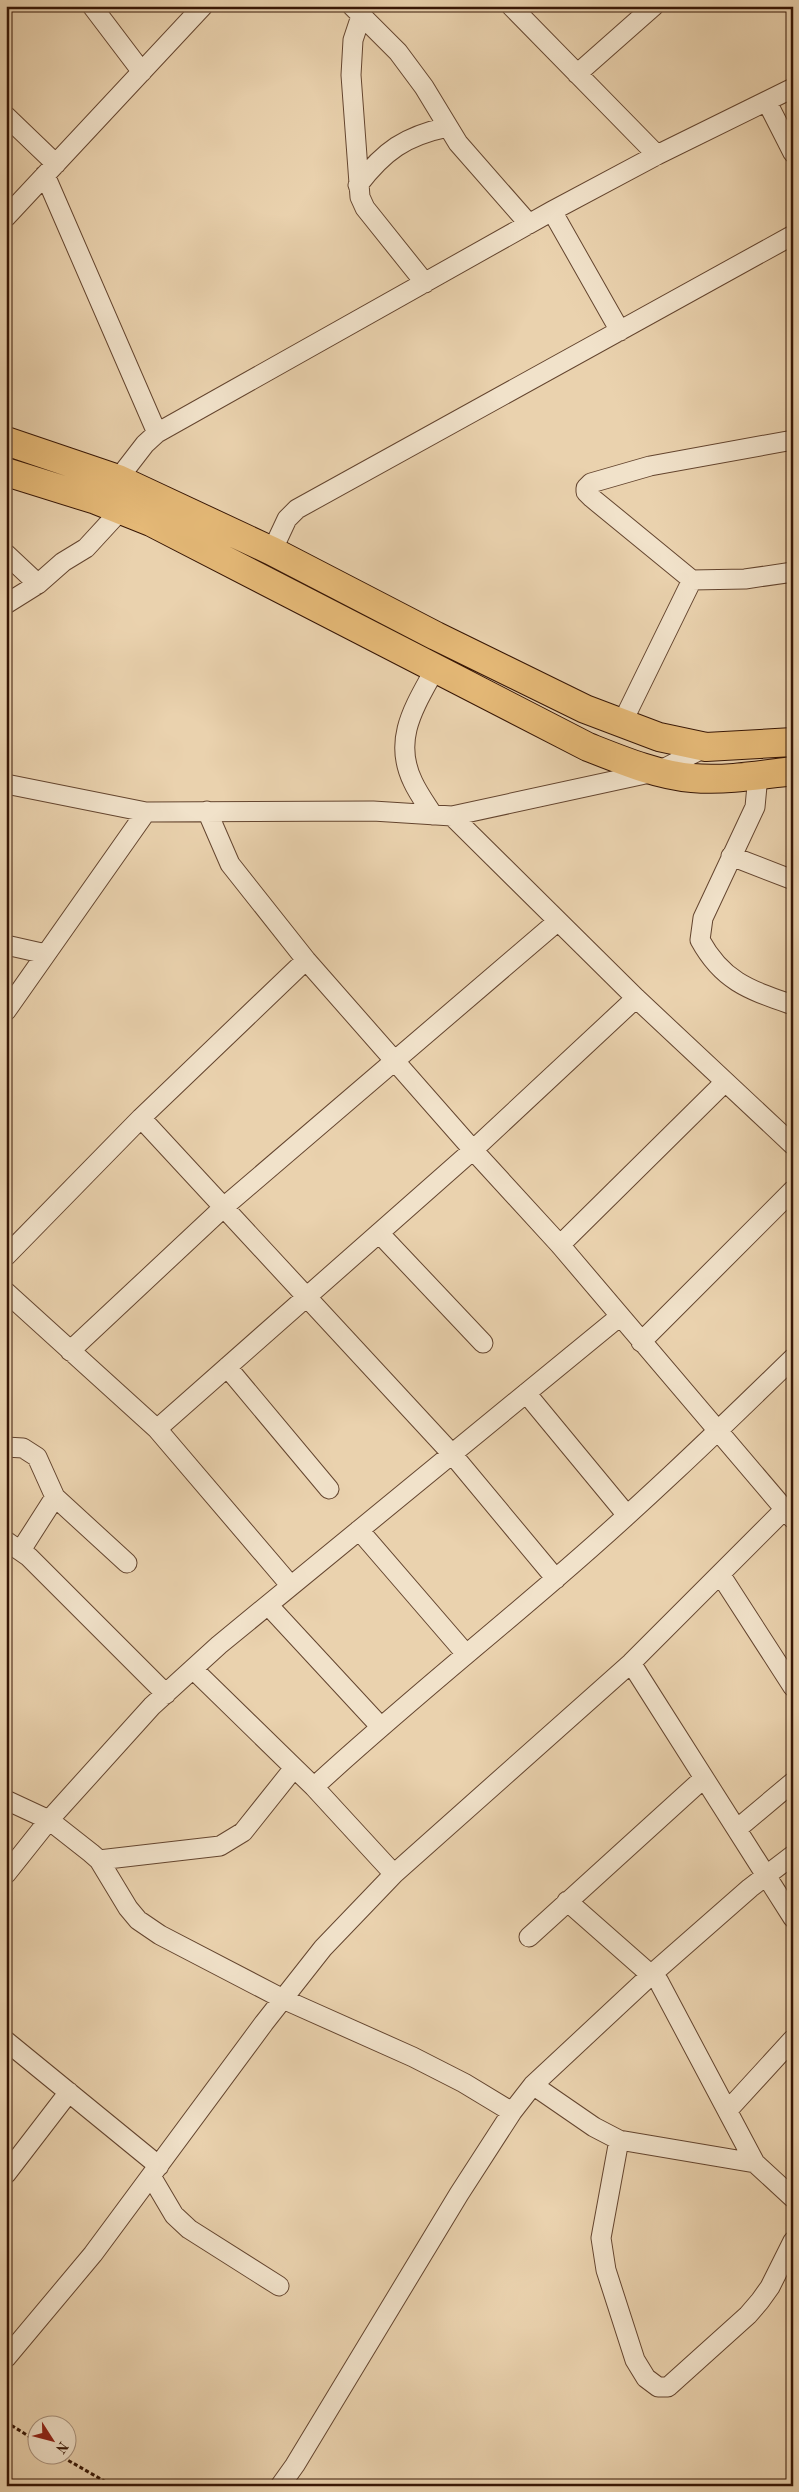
<svg xmlns="http://www.w3.org/2000/svg" width="799" height="2492" font-family="'Old Standard TT',serif">
<style>
.lines{fill:none;stroke-linecap:round;stroke-linejoin:round}
.street-casing{stroke:#64452f;stroke-width:21}
.primary-casing{stroke:#371605;stroke-width:30}
.path{stroke:#371605;stroke-width:3;stroke-dasharray:4 2.5;stroke-linecap:butt}
.street{stroke:#f1e2ca;stroke-width:19}
.primary{stroke:#e5b977;stroke-width:28}
</style>
<rect width="100%" height="100%" fill="#ead2ae"/>
<filter id="stains"><feTurbulence type="fractalNoise" baseFrequency=".004" numOctaves="4"/><feColorMatrix values="0 0 0 0 .2 0 0 0 0 .09 0 0 0 0 .02 0 0 0 .5 -.17"/></filter>
<radialGradient id="worn" r=".72"><stop offset=".6" stop-color="#630" stop-opacity="0"/><stop offset="1" stop-color="#630" stop-opacity=".3"/></radialGradient>
<g class="lines">
<g class="street-casing">
<path id="street" d="M92 6 142 72
M352 6 398 52 424 87 458 143 529 224
M511 6 657 155
M361 16 353 40 351 75 360 197 365 208 425 283
M577 74 654 6
M767 102 793 153
M6 116 56 164
M45 175 157 433
M358 185C384 151 405 136 448 127
M552 211 620 331
M6 217 203 6
M793 440 650 466 591 483 586 488V492L592 498 692 580 745 579 793 572
M118 479 145 444 157 433 552 211 657 155 793 88
M272 551 287 519 297 509 793 235
M6 554 38 584
M6 604 38 584 63 562 86 548 121 510
M622 723 692 580
M758 775 755 807 703 918 700 940C723 982 750 990 793 1005
M6 784 146 812 373 811 452 816 659 771 706 747
M207 811 230 864 306 960 473 1150 560 1245 793 1519
M433 815C426 804 418 793 413 782 392 739 415 706 435 669
M452 816 636 998 793 1145
M731 856 793 880
M6 945 46 954
M6 1011 146 812
M141 1118 452 1454 556 1579
M379 1233 483 1343
M560 1245 725 1082
M6 1256 141 1118 306 960
M6 1292 157 1429 291 1586
M641 1342 793 1190
M70 1351 225 1206 558 921
M227 1367 329 1489
M526 1393 626 1514
M157 1429 473 1150 636 998
M6 1447 23 1448 37 1457 55 1497 127 1563
M359 1530 466 1654
M6 1541 29 1557 166 1694
M21 1550 55 1497
M720 1574 793 1687
M268 1605 380 1726
M631 1663 793 1918
M193 1669 314 1787 394 1874
M314 1787C392 1715 474 1649 554 1580 637 1509 715 1434 793 1358
M6 1800 49 1820 91 1853 99 1860 128 1908 138 1920 160 1935 283 1999 413 2057 464 2083 512 2112
M737 1829 793 1782
M99 1860 220 1846 243 1832 294 1768
M6 1874 49 1820 152 1706 219 1645 619 1317
M567 1901 659 1982 755 2163 793 2198
M529 1937 704 1778
M6 2041 159 2166
M533 2085 594 2127 619 2140 755 2163
M728 2110 793 2039
M619 2140 601 2238 606 2270 635 2360 646 2378 658 2387H668L748 2315 760 2301 770 2287 793 2241
M6 2174 69 2092
M151 2176 174 2215 189 2229 279 2286
M6 2358 93 2254 264 2023 323 1948 394 1874 631 1663 785 1509
M280 2486 295 2465 459 2194 512 2112 533 2085 652 1974 750 1888 793 1855"/>
</g>
<g class="primary-casing">
<path id="primary" d="M6 441 118 479 272 551 436 636 585 709 659 737 706 747 793 742
M6 472 96 500 151 522 588 747C621 760 657 775 692 778 726 781 760 775 793 771"/>
</g>
<path class="path" d="M6 2422 38 2442
M57 2454 113 2486"/>
<use href="#street" class="street"/>
<use href="#primary" class="primary"/>
</g>
<rect width="799" height="2492" fill="none" stroke="#ead2ae" stroke-width="25"/>
<rect x="8" y="8" width="784" height="2477" fill="none" stroke="#371605" stroke-width="2.5"/>
<rect x="12" y="12" width="774" height="2467" fill="none" stroke="#371605"/>
<g transform="translate(52 2440) rotate(126)"><circle r="24" fill="#f1e2ca" stroke="#a7907b"/>
<path d="M0-4L9 19L0 12L-9 19Z" fill="#8f2418"/>
<text y="-8" font-size="14" font-weight="bold" text-anchor="middle" fill="#371605">N</text>
</g>
<rect width="100%" height="100%" filter="url(#stains)"/>
<rect width="100%" height="100%" fill="url(#worn)"/>
</svg>
